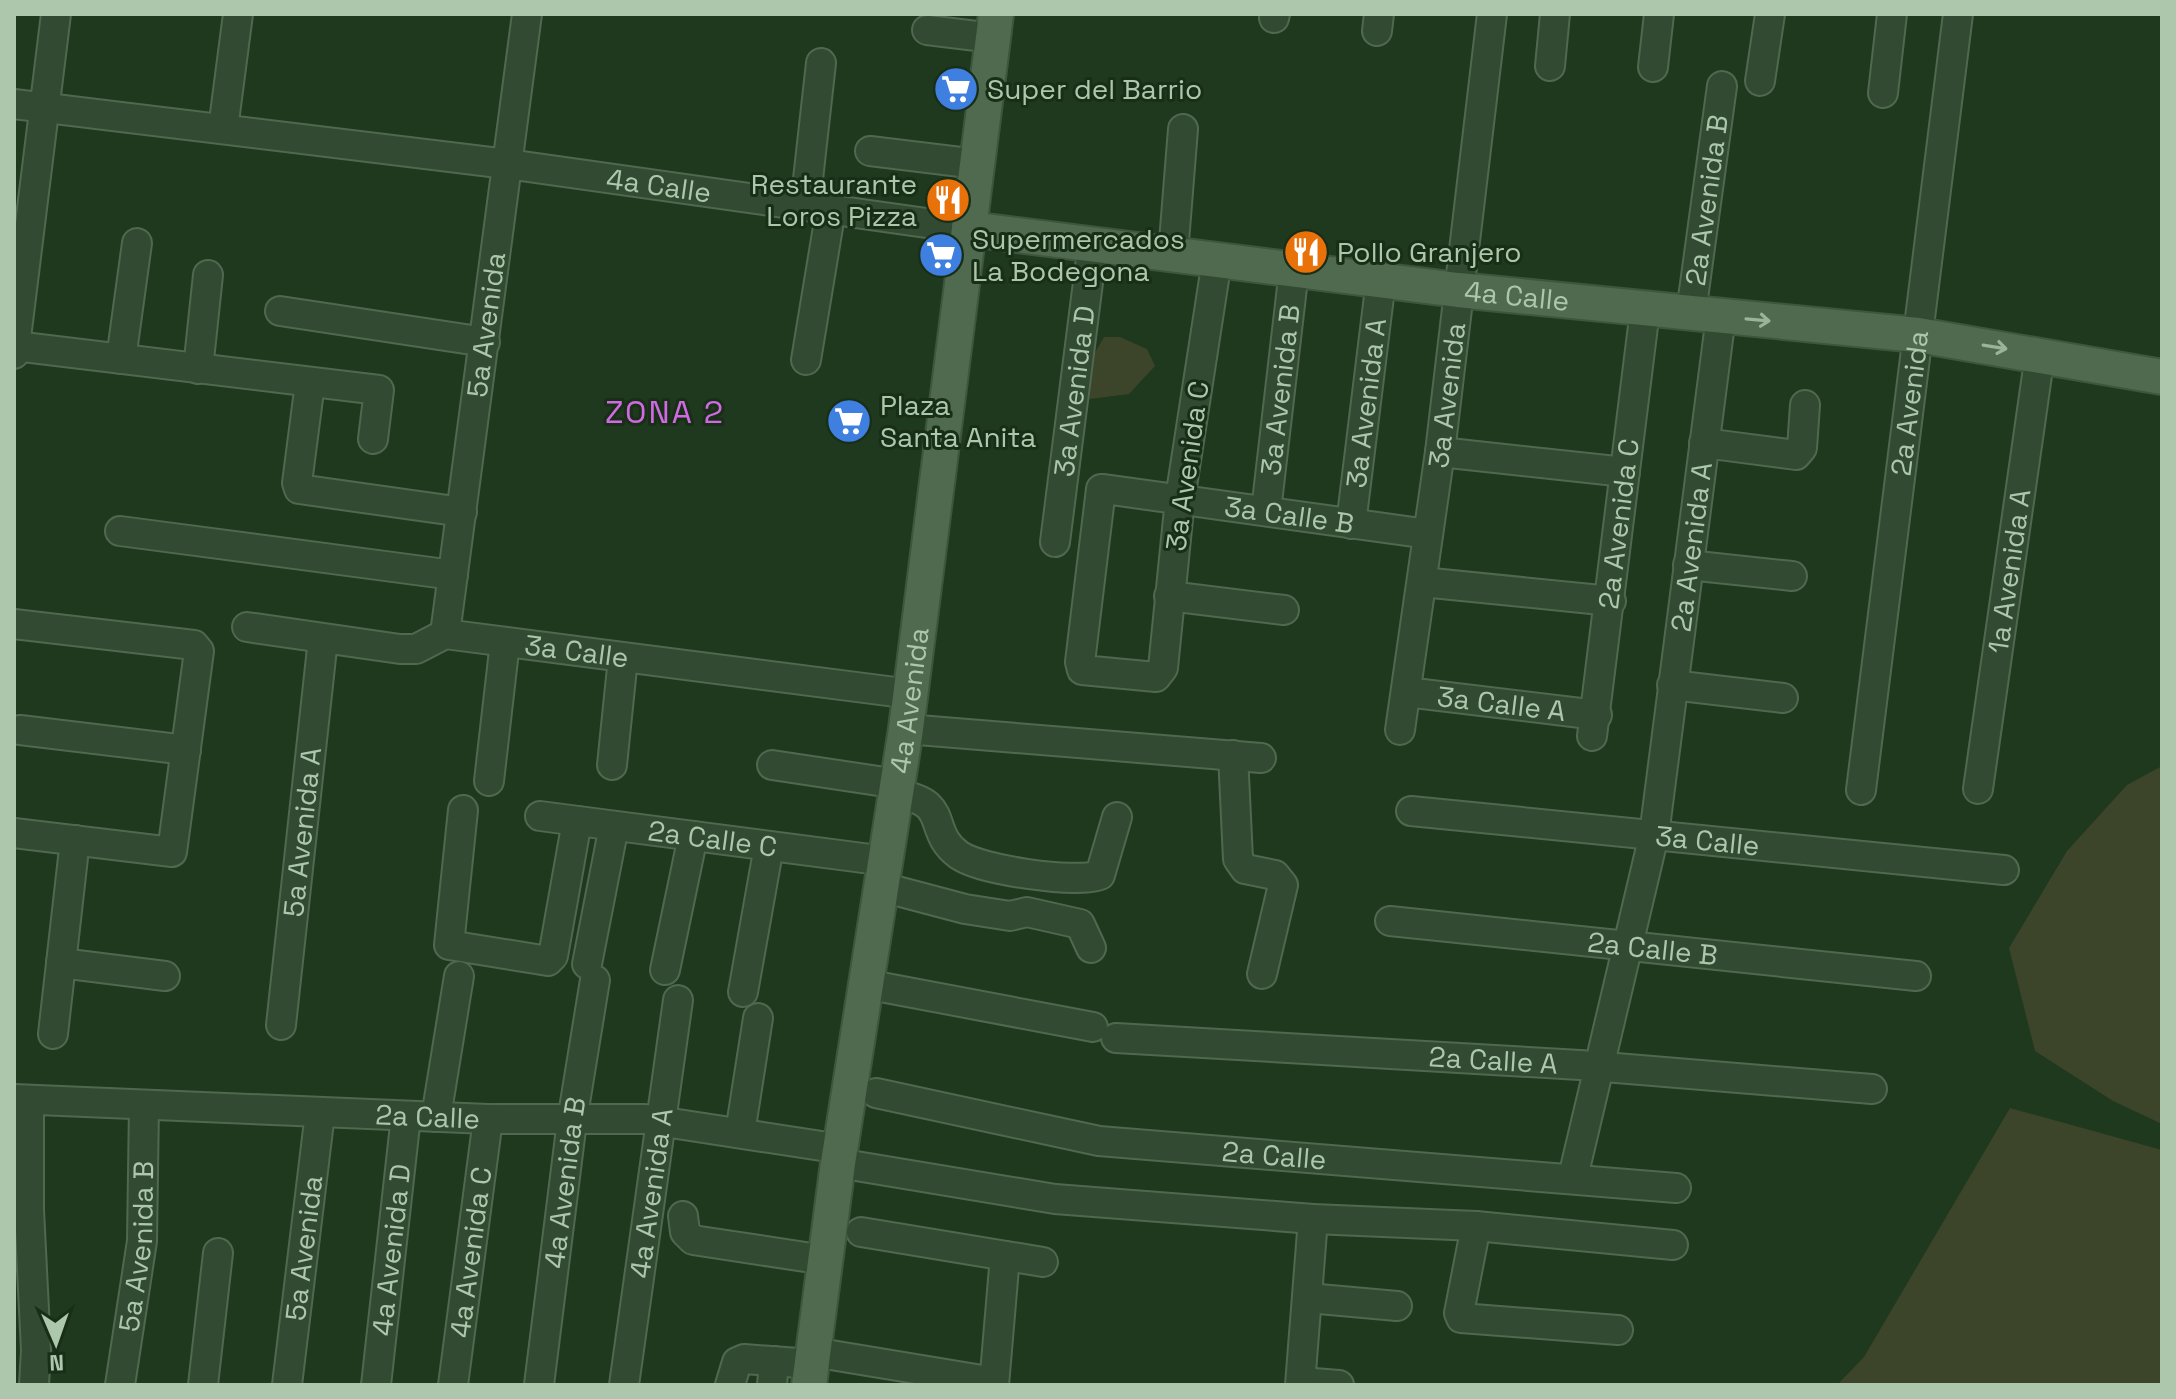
<svg xmlns="http://www.w3.org/2000/svg" width="2176" height="1399" font-family="'Space Grotesk',sans-serif">
<style>
.green{fill:#3c4429}
.lines{fill:none;stroke-linecap:round;stroke-linejoin:round}
.minor-casing{stroke:#4f684f;stroke-width:32}
.major-casing{stroke:#3e563e;stroke-width:38}
.minor{stroke:#324a32;stroke-width:28}
.major{stroke:#506a4f;stroke-width:34}
.oneway{stroke:#9ab499}
.labels{text-anchor:middle;stroke-width:6;stroke-linejoin:round;paint-order:stroke}
.poi-label{font-size:28px;fill:#acc7ac;stroke:#182e17;text-anchor:start}
.street-label{font-size:28px;fill:#acc7ac;stroke:#182e17}
.quarter-label{font-size:32px;letter-spacing:2px;fill:#cf6ae3;stroke:#182e17}
</style>
<rect width="100%" height="100%" fill="#1f391e"/>
<path class="green" d="M1104 337H1120L1147 349 1155 366 1129 394 1082 400 1093 356Z
M2162 766V1124L2113 1101 2035 1051 2009 948 2067 851 2127 785Z
M2010 1108 2162 1150V1385H1837L1864 1357Z"/>
<g class="lines">
<g class="minor-casing">
<g id="minor">
<path d="M1274 18 1275 14"/>
<path d="M927 30 993 38"/>
<path d="M1377 31 1379 14"/>
<path d="M1550 66 1555 14"/>
<path d="M1653 67 1659 14"/>
<path d="M1760 81 1770 14"/>
<path d="M1883 93 1892 14"/>
<path id="s1" d="M14 104 507 164 969 229"/>
<path d="M223 129 238 14"/>
<path d="M870 151 977 164"/>
<path d="M805 206 821 63"/>
<path d="M1173 254 1183 129"/>
<path id="s2" d="M1217 260 1180 499 1163 668 1156 677 1082 670 1080 662 1101 489H1104C1212 504 1320 519 1428 534"/>
<path d="M280 311 485 342"/>
<path id="s3" d="M1691 313 1722 86"/>
<path d="M15 346 379 390 373 439"/>
<path d="M14 354 56 14"/>
<path d="M121 359 137 243"/>
<path d="M806 360 831 209"/>
<path d="M198 369 208 275"/>
<path d="M310 383 297 483 299 489 462 512"/>
<path d="M1704 443 1796 455 1802 448 1805 405"/>
<path d="M1440 452 1625 472"/>
<path id="s4" d="M1266 511 1294 270"/>
<path id="s5" d="M1351 524 1381 280"/>
<path d="M120 531 453 575"/>
<path id="s6" d="M1055 542 1093 243"/>
<path d="M1688 565 1792 576"/>
<path d="M1422 582 1611 601"/>
<path d="M1169 596 1284 610"/>
<path d="M14 624 194 645 199 651 172 852 14 833"/>
<path id="s7" d="M247 627 400 649H416L445 634 911 694"/>
<path id="s8" d="M445 634 527 14"/>
<path d="M1672 685 1783 698"/>
<path id="s9" d="M1406 692 1597 715"/>
<path d="M906 729 1261 758"/>
<path d="M20 730 186 750"/>
<path id="s10" d="M1400 730 1440 452 1492 14"/>
<path id="s11" d="M1592 736 1645 310"/>
<path d="M1233 755 1238 859 1245 869 1275 875 1283 885 1262 974"/>
<path d="M612 765 623 658"/>
<path d="M772 765 898 784"/>
<path d="M489 781 505 642"/>
<path id="s12" d="M1978 789 2040 354"/>
<path id="s13" d="M1861 790 1958 14"/>
<path d="M896 794C953 802 925 830 959 855 980 870 1075 884 1100 875L1117 817"/>
<path d="M463 810 449 945 548 961 553 956 577 821"/>
<path id="s14" d="M1411 811 2004 870"/>
<path id="s15" d="M540 816 886 861"/>
<path d="M882 887 965 909 1010 916 1027 912 1080 924 1091 948"/>
<path id="s16" d="M1390 921 1916 976"/>
<path d="M61 963 165 976"/>
<path d="M587 964 614 826"/>
<path d="M665 970 693 836"/>
<path d="M865 984 1093 1027"/>
<path d="M743 992 769 846"/>
<path id="s17" d="M281 1025 323 639"/>
<path d="M53 1034 75 840"/>
<path id="s18" d="M1116 1038 1580 1065 1872 1089"/>
<path id="s19" d="M876 1093 1099 1141 1676 1188"/>
<path id="s20" d="M14 1099 488 1119H645L841 1149"/>
<path d="M29 1100V1210L36 1350 34 1385"/>
<path d="M436 1117 459 976"/>
<path d="M740 1133 758 1018"/>
<path d="M838 1163 1055 1199 1313 1219 1476 1226 1673 1245"/>
<path id="s21" d="M1573 1177 1654 835 1721 316"/>
<path d="M683 1216 685 1232 693 1240 825 1260"/>
<path d="M1476 1226 1459 1313 1461 1318 1618 1330"/>
<path d="M861 1232 1043 1262"/>
<path d="M1308 1298 1397 1306"/>
<path d="M813 1352 994 1382"/>
<path d="M1301 1382 1339 1385"/>
<path id="s22" d="M120 1385 142 1241 144 1105"/>
<path d="M203 1385 218 1253"/>
<path id="s23" d="M287 1385 320 1113"/>
<path id="s24" d="M376 1385 406 1116"/>
<path id="s25" d="M453 1385 488 1119"/>
<path id="s26" d="M539 1385 572 1121 595 980"/>
<path id="s27" d="M624 1385 678 1000"/>
<path d="M730 1385 737 1362 744 1359 812 1364"/>
<path d="M772 1385 774 1361"/>
<path d="M994 1385 1005 1256"/>
<path d="M1300 1385 1313 1219"/>
</g>
</g>
<g class="major-casing">
<g id="major">
<path id="s28" d="M969 229 1458 290 1918 335 2162 377"/>
<path id="s29" d="M809 1385 838 1163 906 729 996 14"/>
</g>
</g>
<use href="#minor" class="minor"/>
<use href="#major" class="major"/>
</g>
<defs><path id="oneway-shaft" d="M-6 0H5M1.5-3L5.5 0L1.5 3" fill="none" stroke-width="1.6" stroke-linecap="round" stroke-linejoin="round" transform="scale(2)"/></defs>
<g class="oneway">
<use href="#oneway-shaft" transform="translate(1758 320) rotate(5)"/>
<use href="#oneway-shaft" transform="translate(1995 347) rotate(9)"/>
</g>
<defs>
<g id="supermarket-disc" transform="scale(2.3)"><circle r="9.5" fill="#3f7fe0" stroke="#182e17"/><path d="M-6-5.5h2.5l.6 2H6L4.5 2H-2.5L-4.4-4H-6ZM-1.5 3.2a1.3 1.3 0 1 0 .1 0ZM3 3.2a1.3 1.3 0 1 0 .1 0Z" fill="#fff"/></g>
<g id="restaurant-disc" transform="scale(2.3)"><circle r="9.5" fill="#e8710a" stroke="#182e17"/><path d="M-5-6h1v4h1v-4h1v4h1v-4h1v5L-1.5 .5V6h-2V.5L-5-1ZM5-6V6H3V1.5H1.5Q1.5-4 5-6Z" fill="#fff"/></g>
</defs>
<g fill-rule="evenodd">
<use href="#supermarket-disc" x="956" y="89"/>
<use href="#restaurant-disc" x="948" y="200"/>
<use href="#restaurant-disc" x="1306" y="252"/>
<use href="#supermarket-disc" x="941" y="255"/>
<use href="#supermarket-disc" x="849" y="421"/>
</g>
<g class="labels">
<g class="poi-label">
<text x="987" y="99">Super del Barrio</text>
<text x="917" y="194" text-anchor="end">Restaurante<tspan x="917" dy="32">Loros Pizza</tspan></text>
<text x="972" y="249">Supermercados<tspan x="972" dy="32">La Bodegona</tspan></text>
<text x="1337" y="262">Pollo Granjero</text>
<text x="880" y="415">Plaza<tspan x="880" dy="32">Santa Anita</tspan></text>
</g>
<g class="street-label">
<text dy="10" stroke="none"><textPath href="#s1" startOffset="650">4a Calle</textPath></text>
<text dy="10" stroke="none"><textPath href="#s3" startOffset="114">2a Avenida B</textPath></text>
<text dy="10" stroke="none"><textPath href="#s28" startOffset="552">4a Calle</textPath></text>
<text dy="10" stroke="none"><textPath href="#s8" startOffset="312">5a Avenida</textPath></text>
<text dy="10" stroke="none"><textPath href="#s4" startOffset="122">3a Avenida B</textPath></text>
<text dy="10" stroke="none"><textPath href="#s6" startOffset="152">3a Avenida D</textPath></text>
<text dy="10" stroke="none"><textPath href="#s10" startOffset="338">3a Avenida</textPath></text>
<text dy="10" stroke="none"><textPath href="#s5" startOffset="122">3a Avenida A</textPath></text>
<text dy="10" stroke="none"><textPath href="#s13" startOffset="390">2a Avenida</textPath></text>
<text transform="translate(1187 466) rotate(-82)" y="10">3a Avenida C</text>
<text dy="10" stroke="none"><textPath href="#s2" startOffset="870">3a Calle B</textPath></text>
<text dy="10" stroke="none"><textPath href="#s11" startOffset="214">2a Avenida C</textPath></text>
<text dy="10" stroke="none"><textPath href="#s21" startOffset="642">2a Avenida A</textPath></text>
<text dy="10" stroke="none"><textPath href="#s12" startOffset="220">1a Avenida A</textPath></text>
<text dy="10" stroke="none"><textPath href="#s7" startOffset="336">3a Calle</textPath></text>
<text dy="10" stroke="none"><textPath href="#s29" startOffset="692">4a Avenida</textPath></text>
<text dy="10" stroke="none"><textPath href="#s9" startOffset="96">3a Calle A</textPath></text>
<text dy="10" stroke="none"><textPath href="#s17" startOffset="194">5a Avenida A</textPath></text>
<text dy="10" stroke="none"><textPath href="#s15" startOffset="174">2a Calle C</textPath></text>
<text dy="10" stroke="none"><textPath href="#s14" startOffset="298">3a Calle</textPath></text>
<text dy="10" stroke="none"><textPath href="#s16" startOffset="264">2a Calle B</textPath></text>
<text dy="10" stroke="none"><textPath href="#s18" startOffset="378">2a Calle A</textPath></text>
<text dy="10" stroke="none"><textPath href="#s20" startOffset="414">2a Calle</textPath></text>
<text dy="10" stroke="none"><textPath href="#s19" startOffset="404">2a Calle</textPath></text>
<text dy="10" stroke="none"><textPath href="#s26" startOffset="204">4a Avenida B</textPath></text>
<text dy="10" stroke="none"><textPath href="#s27" startOffset="194">4a Avenida A</textPath></text>
<text dy="10" stroke="none"><textPath href="#s22" startOffset="140">5a Avenida B</textPath></text>
<text dy="10" stroke="none"><textPath href="#s23" startOffset="138">5a Avenida</textPath></text>
<text dy="10" stroke="none"><textPath href="#s24" startOffset="136">4a Avenida D</textPath></text>
<text dy="10" stroke="none"><textPath href="#s25" startOffset="134">4a Avenida C</textPath></text>
</g>
<g class="quarter-label">
<text x="665" y="423">ZONA 2</text>
</g>
</g>
<rect width="2176" height="1399" fill="none" stroke="#acc7ac" stroke-width="32"/>
<g transform="translate(56 1343) rotate(178)" stroke="#182e17" stroke-width="6" paint-order="stroke">
<path d="M0-6L14 30L0 20L-14 30Z" fill="#acc7ac"/>
<text y="-12" font-size="22" font-weight="bold" text-anchor="middle" fill="#acc7ac">N</text>
</g>
</svg>
